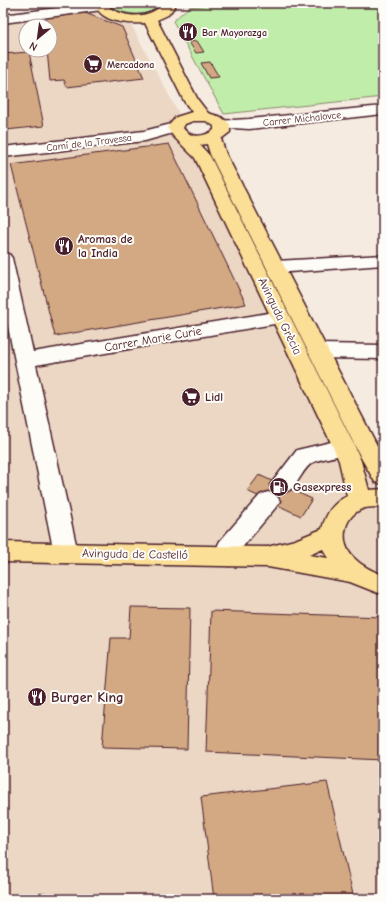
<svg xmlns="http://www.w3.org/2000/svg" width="386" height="902" font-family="'Comic Neue',sans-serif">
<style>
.built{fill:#ebd7c4;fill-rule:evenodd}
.green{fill:#c1edaa;stroke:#86866a}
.building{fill:#d3a984;stroke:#4a1f2b}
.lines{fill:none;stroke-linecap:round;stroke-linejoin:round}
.minor-casing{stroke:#4a1f2b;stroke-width:3}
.major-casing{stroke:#4a1f2b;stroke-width:3}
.minor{fill:#fdfcf7;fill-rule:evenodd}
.major{fill:#fbdf96;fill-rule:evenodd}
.labels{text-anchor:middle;stroke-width:4;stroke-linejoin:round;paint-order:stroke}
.far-poi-label{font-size:10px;font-weight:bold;fill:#4a1f2b;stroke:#fdfcf7;text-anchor:start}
.far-street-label{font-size:10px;fill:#4a1f2b;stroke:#fdfcf7}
.poi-label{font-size:12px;font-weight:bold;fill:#4a1f2b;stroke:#fdfcf7;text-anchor:start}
.street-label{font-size:12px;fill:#4a1f2b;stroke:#fdfcf7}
.near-poi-label{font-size:14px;font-weight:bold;fill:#4a1f2b;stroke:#fdfcf7;text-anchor:start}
</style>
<rect width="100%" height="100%" fill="#f5ebe0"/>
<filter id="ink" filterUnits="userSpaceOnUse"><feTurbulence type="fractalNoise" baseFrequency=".025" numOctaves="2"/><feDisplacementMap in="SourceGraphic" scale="8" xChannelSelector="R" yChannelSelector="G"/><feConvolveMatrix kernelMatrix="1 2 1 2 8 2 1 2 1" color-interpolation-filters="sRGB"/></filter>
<g filter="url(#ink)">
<path class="built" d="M120 4 383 494V899H3V20ZM26 26H50V50H26Z"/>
<path class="green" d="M113 3H158V4C152 19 125 14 114 9Z
M228 3H383V97L224 114 173 21 189 7Z"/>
<path class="building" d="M85 13 122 27 144 78 67 87 64 80 50 81 47 50H50V26H44L43 18Z
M187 26 194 36 186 37 180 27Z
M197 41 204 52 196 53 189 42Z
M29 52 44 126 6 130 3 112V54Z
M210 62 219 77 209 78 201 63Z
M169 144 246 304 55 336 11 165Z
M259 475 312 499 301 516 247 491Z
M131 607 190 608 187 749 102 747 111 638H129Z
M211 611 383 617V760L206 752Z
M327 782 354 899H214L201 797Z
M46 893 47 899H3V898Z"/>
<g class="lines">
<g class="minor-casing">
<path id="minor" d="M95 3H105L108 6 102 10 3 23V15Z
M383 106V114L249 129 217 127 214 124 217 121 249 119Z
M175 123 180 125 183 128 180 131 145 141 3 157V147L144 131Z
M3 253 9 254 12 258 33 352 280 311 287 313 290 317 287 321 280 323 36 365 78 553 75 560 66 563 57 560 54 553 3 302Z
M383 255V265L276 273 270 271 267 267 270 263 276 261Z
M318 344 383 345V359L318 358 311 356 308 351 311 346Z
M344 439 352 441 355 447 352 453C343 455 318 459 312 463 297 473 297 499 273 491L270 485 297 450Z
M268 492 276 495 280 501 276 507 240 550 241 556 238 563 229 566 220 563C216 555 215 550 220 541L260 495Z"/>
</g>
<g class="major-casing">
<path id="major" d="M97 3H109L110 8C126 18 148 19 162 5V3H174L175 6 168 15 157 20 198 100 208 113 221 117 230 124V132L221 139 226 154 383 457V484L375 482 360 456 210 154 207 144 200 145 210 156 355 447 361 461 369 490 383 489V507C377 507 370 507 365 508 343 514 338 543 354 558 362 566 372 571 383 575V595L350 582 268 567 3 562V542L267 547 295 540 322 529C326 513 333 503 347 496L339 461 333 447 195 158 174 137 167 128 176 117 192 112 184 101 145 23C130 24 107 23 98 10ZM193 121H206L214 126V130C204 137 191 139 183 128L185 124ZM323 549 328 558 309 555Z"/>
</g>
<use href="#minor" class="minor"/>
<use href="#major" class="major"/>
</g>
</g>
<defs>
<g id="restaurant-disc" transform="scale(1)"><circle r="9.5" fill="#4a1f2b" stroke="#fdfcf7"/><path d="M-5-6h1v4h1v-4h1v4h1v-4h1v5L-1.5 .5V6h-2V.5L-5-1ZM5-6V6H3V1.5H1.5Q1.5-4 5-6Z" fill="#fff"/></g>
<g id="supermarket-disc" transform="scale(1)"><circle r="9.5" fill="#4a1f2b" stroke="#fdfcf7"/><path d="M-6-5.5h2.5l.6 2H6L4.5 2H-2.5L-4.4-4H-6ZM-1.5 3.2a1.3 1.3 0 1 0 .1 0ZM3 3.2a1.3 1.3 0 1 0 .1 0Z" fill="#fff"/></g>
<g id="fuel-disc" transform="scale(1)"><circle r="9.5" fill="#4a1f2b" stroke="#fdfcf7"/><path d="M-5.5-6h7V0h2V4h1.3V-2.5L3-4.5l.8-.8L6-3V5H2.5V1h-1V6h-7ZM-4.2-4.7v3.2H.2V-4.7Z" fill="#fff"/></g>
</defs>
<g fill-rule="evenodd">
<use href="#restaurant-disc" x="188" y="32"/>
<use href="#supermarket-disc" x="93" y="64"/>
<use href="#restaurant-disc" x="64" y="246"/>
<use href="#supermarket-disc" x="191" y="397"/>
<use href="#fuel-disc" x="279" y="487"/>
<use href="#restaurant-disc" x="37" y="697"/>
</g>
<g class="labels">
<g class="far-poi-label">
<text x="202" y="36">Bar Mayorazga</text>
<text x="107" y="68">Mercadona</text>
</g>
<g class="far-street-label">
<text transform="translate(302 118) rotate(-6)" y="4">Carrer Michalovce</text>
<text transform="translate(89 142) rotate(-7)" y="4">Camí de la Travessa</text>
</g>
<g class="poi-label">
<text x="78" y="243">Aromas de<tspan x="78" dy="14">la India</tspan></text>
<text x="205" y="401">Lidl</text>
<text x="293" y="491">Gasexpress</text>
</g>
<g class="street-label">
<text transform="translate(280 316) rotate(64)" y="4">Avinguda Grècia</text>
<text transform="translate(153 339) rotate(-10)" y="4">Carrer Marie Curie</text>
<text transform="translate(135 554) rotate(1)" y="4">Avinguda de Castelló</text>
</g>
<g class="near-poi-label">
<text x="51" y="702">Burger King</text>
</g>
</g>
<rect width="386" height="902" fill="none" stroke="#fdfcf7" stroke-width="16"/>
<rect x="8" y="8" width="370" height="886" fill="none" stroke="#4a1f2b" stroke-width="1.5" filter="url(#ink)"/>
<g transform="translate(38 38) rotate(209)"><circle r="19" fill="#fdfcf7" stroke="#b5a4a5"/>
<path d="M0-3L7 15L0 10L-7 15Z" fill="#4a1f2b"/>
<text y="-6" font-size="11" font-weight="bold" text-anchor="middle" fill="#4a1f2b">N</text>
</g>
</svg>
